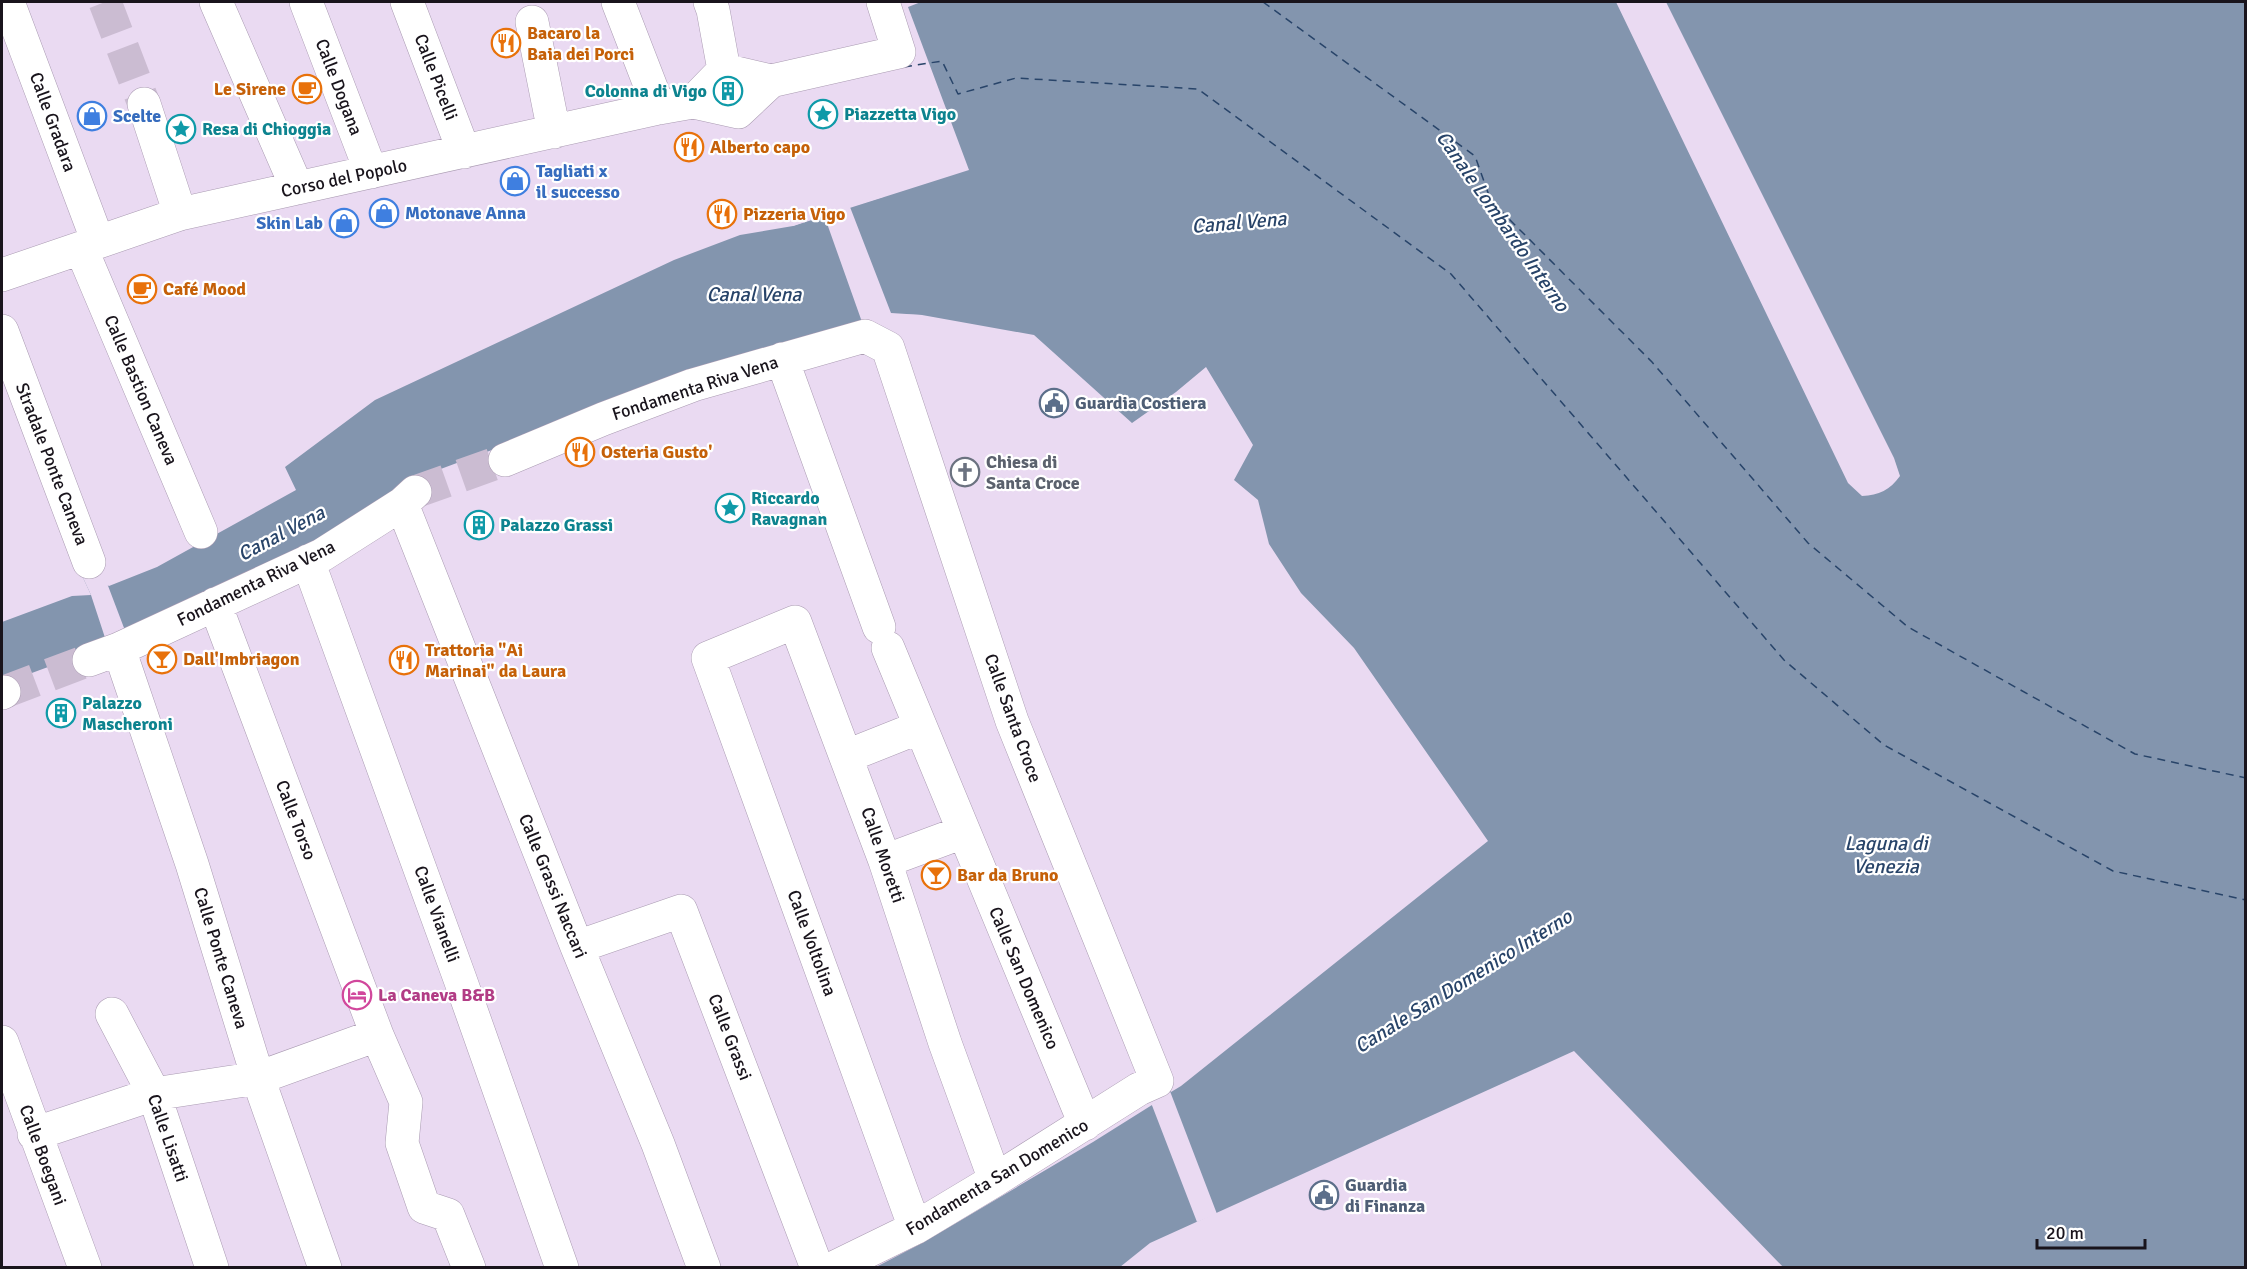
<svg xmlns="http://www.w3.org/2000/svg" width="2247" height="1269" font-family="Signika,sans-serif">
<style>
.water{fill:#8395ae}
.pier{fill:#eadaf2}
.lines{fill:none;stroke-linecap:round;stroke-linejoin:round}
.ferry{stroke:#284469;stroke-width:1.5;stroke-dasharray:8 6;stroke-linecap:butt}
.minor-tunnel{stroke:#cbbcd2;stroke-width:33;stroke-dasharray:33 16;stroke-linecap:butt}
.minor-casing{stroke:#aa9bb2;stroke-width:34}
.minor{stroke:#fff;stroke-width:33}
.labels{text-anchor:middle;stroke-width:4.5;stroke-linejoin:round;paint-order:stroke}
.food-label{font-size:18px;font-weight:bold;fill:#c56008;stroke:#fff;text-anchor:start}
.street-label{font-size:18px;fill:#19141c;stroke:#fff}
.culture-label{font-size:18px;font-weight:bold;fill:#0d838f;stroke:#fff;text-anchor:start}
.shop-label{font-size:18px;font-weight:bold;fill:#366cbe;stroke:#fff;text-anchor:start}
.service-label{font-size:18px;font-weight:bold;fill:#4e5e75;stroke:#fff;text-anchor:start}
.worship-label{font-size:18px;font-weight:bold;fill:#5b616d;stroke:#fff;text-anchor:start}
.hotel-label{font-size:18px;font-weight:bold;fill:#b23c85;stroke:#fff;text-anchor:start}
.water-label{font-size:20px;font-style:italic;fill:#284469;stroke:#fff}
</style>
<rect width="100%" height="100%" fill="#eadaf2"/>
<path class="water" d="M921 2H1616L1848 483 1862 496C1879 495 1890 490 1900 476L1894 458 1666 2H2245V1267H1783L1574 1051 1150 1243 1120 1267H876L924 1242 1093 1142 1152 1105 1168 1086 1171 1092 1181 1086 1488 841 1354 648 1301 593 1269 544 1258 500 1234 480 1253 445 1206 367 1176 392 1132 423 1034 335 922 315 891 314 500 447 411 480 376 515 86 653 2 684V622L72 596 91 595 79 569 109 586 157 567 296 490 285 467 375 400 674 260 740 235 793 226 969 170 908 7Z"/>
<path class="pier" d="M881 194 883 197 850 207 891 313 922 315 921 318 892 317 840 333 862 322 824 215 793 226 792 223Z
M99 562 132 649 111 656 91 595 79 569Z
M1168 1086 1217 1214 1197 1222 1148 1095Z"/>
<g class="lines">
<path class="ferry" d="M1263 2 1475 156 1491 201 1652 362 1808 543 1908 627 2135 754 2246 778
M904 67 942 61 958 94 1016 78 1198 89 1451 274 1784 660 1884 745 2113 871 2246 900"/>
<path class="minor-tunnel" d="M105 2 144 104
M415 492 505 460
M4 692 89 660"/>
<g class="minor-casing">
<path id="minor" d="M8 2 98 242
M216 2 297 188
M306 2 371 172
M407 2 464 152
M618 2 659 108
M710 2 713 10 724 70
M532 22 554 132
M693 102 724 70 771 81
M144 104 180 214
M81 248 201 532
M2 275 180 214 659 108 693 102 738 112 771 81 899 52 883 2
M2 331 89 562
M782 359 879 627
M505 460 603 419 693 385 865 336 888 348 1012 721 1157 1081 1139 1089 995 1180 915 1228 833 1268
M402 504 577 947 658 1144 704 1268
M308 561 460 979 562 1268
M215 604 377 1035 406 1102 402 1143 424 1207 448 1215 469 1268
M888 648 1085 1124
M119 649 192 864 258 1078 325 1268
M89 660 119 649 322 555 402 504 415 492
M2 693 4 692
M847 756 920 727
M885 861 963 832
M577 947 681 911 817 1268
M112 1014 154 1094 212 1268
M2 1042 85 1268
M34 1134 154 1094 258 1078 377 1035
M915 1228 708 658 795 622 885 861 945 1043 995 1180"/>
</g>
<use href="#minor" class="minor"/>
</g>
<defs>
<g id="restaurant-ring" transform="scale(1.5)"><circle r="9.5" fill="#fff" stroke="#e8710a" stroke-width="1.5"/><path d="M-5-6h1v4h1v-4h1v4h1v-4h1v5L-1.5 .5V6h-2V.5L-5-1ZM5-6V6H3V1.5H1.5Q1.5-4 5-6Z" fill="#e8710a"/></g>
<g id="cafe-ring" transform="scale(1.5)"><circle r="9.5" fill="#fff" stroke="#e8710a" stroke-width="1.5"/><path d="M-5.5-4.5H6V0H3Q3 3.5 0 3.5H-2.5Q-5.5 3.5-5.5 0ZM3-3.2v2h1.7v-2ZM-6 4.5H4V6H-6Z" fill="#e8710a"/></g>
<g id="building-ring" transform="scale(1.5)"><circle r="9.5" fill="#fff" stroke="#0f9aa8" stroke-width="1.5"/><path d="M-4-6H4V6H1V3H-1V6H-4ZM-2.5-4.3h1.7v1.8h-1.7ZM.8-4.3h1.7v1.8H.8ZM-2.5-1h1.7V.8h-1.7ZM.8-1h1.7V.8H.8Z" fill="#0f9aa8"/></g>
<g id="sight-ring" transform="scale(1.5)"><circle r="9.5" fill="#fff" stroke="#0f9aa8" stroke-width="1.5"/><path d="M0-6L1.8-2.2L6-1.7L2.9 1.2L3.7 5.4L0 3.3L-3.7 5.4L-2.9 1.2L-6-1.7L-1.8-2.2Z" fill="#0f9aa8"/></g>
<g id="shop-ring" transform="scale(1.5)"><circle r="9.5" fill="#fff" stroke="#3f7fe0" stroke-width="1.5"/><path d="M-5-2.5h2.3a2.7 3.5 0 0 1 5.4 0H5L5.5 6h-11ZM-1.5-2.5h3a1.5 2.3 0 0 0-3 0Z" fill="#3f7fe0"/></g>
<g id="civic-ring" transform="scale(1.5)"><circle r="9.5" fill="#fff" stroke="#5c6f8a" stroke-width="1.5"/><path d="M-.6-6.5H3V-4.5H.6V-3L4-1V1h2V6H-6V1h2V-1L-.6-3ZM-1.2 2.5V6h2.4V2.5Z" fill="#5c6f8a"/></g>
<g id="church-ring" transform="scale(1.5)"><circle r="9.5" fill="#fff" stroke="#6b7280" stroke-width="1.5"/><path d="M-1.2-6h2.4v3.5h3.3v2.4h-3.3V6h-2.4V-.1h-3.3v-2.4h3.3Z" fill="#6b7280"/></g>
<g id="bar-ring" transform="scale(1.5)"><circle r="9.5" fill="#fff" stroke="#e8710a" stroke-width="1.5"/><path d="M-6-5H6L.8 .8V4.5H3.5V6h-7V4.5H-.8V.8Z" fill="#e8710a"/></g>
<g id="hotel-ring" transform="scale(1.5)"><circle r="9.5" fill="#fff" stroke="#d1479c" stroke-width="1.5"/><path d="M-6-4.5h1.5V1H6V5H4.5V3h-9V5H-6ZM-4 0a1.8 1.8 0 1 1 3.6 0ZM.5 0V-2.5h3Q6-2.5 6 0Z" fill="#d1479c"/></g>
</defs>
<g fill-rule="evenodd">
<use href="#restaurant-ring" x="506" y="43"/>
<use href="#cafe-ring" x="307" y="89"/>
<use href="#building-ring" x="728" y="91"/>
<use href="#sight-ring" x="823" y="114"/>
<use href="#shop-ring" x="92" y="116"/>
<use href="#sight-ring" x="181" y="129"/>
<use href="#restaurant-ring" x="689" y="147"/>
<use href="#shop-ring" x="515" y="181"/>
<use href="#shop-ring" x="384" y="213"/>
<use href="#restaurant-ring" x="722" y="214"/>
<use href="#shop-ring" x="344" y="223"/>
<use href="#cafe-ring" x="142" y="289"/>
<use href="#civic-ring" x="1054" y="403"/>
<use href="#restaurant-ring" x="580" y="452"/>
<use href="#church-ring" x="965" y="472"/>
<use href="#sight-ring" x="730" y="508"/>
<use href="#building-ring" x="479" y="525"/>
<use href="#bar-ring" x="162" y="659"/>
<use href="#restaurant-ring" x="404" y="660"/>
<use href="#building-ring" x="61" y="713"/>
<use href="#bar-ring" x="936" y="875"/>
<use href="#hotel-ring" x="357" y="995"/>
<use href="#civic-ring" x="1324" y="1195"/>
</g>
<g class="labels">
<g class="food-label">
<text x="527" y="39">Bacaro la<tspan x="527" dy="21">Baia dei Porci</tspan></text>
<text x="286" y="95" text-anchor="end">Le Sirene</text>
<text x="710" y="153">Alberto capo</text>
<text x="743" y="220">Pizzeria Vigo</text>
<text x="163" y="295">Café Mood</text>
<text x="601" y="458">Osteria Gusto'</text>
<text x="425" y="656">Trattoria "Ai<tspan x="425" dy="21">Marinai" da Laura</tspan></text>
<text x="183" y="665">Dall'Imbriagon</text>
<text x="957" y="881">Bar da Bruno</text>
</g>
<g class="street-label">
<text transform="translate(436 77) rotate(69)" y="6">Calle Picelli</text>
<text transform="translate(339 87) rotate(69)" y="6">Calle Dogana</text>
<text transform="translate(53 122) rotate(70)" y="6">Calle Gradara</text>
<text transform="translate(344 178) rotate(-12)" y="6">Corso del Popolo</text>
<text transform="translate(695 388) rotate(-18)" y="6">Fondamenta Riva Vena</text>
<text transform="translate(141 390) rotate(67)" y="6">Calle Bastion Caneva</text>
<text transform="translate(52 464) rotate(69)" y="6">Stradale Ponte Caneva</text>
<text transform="translate(256 583) rotate(-26)" y="6">Fondamenta Riva Vena</text>
<text transform="translate(1013 718) rotate(70)" y="6">Calle Santa Croce</text>
<text transform="translate(296 820) rotate(69)" y="6">Calle Torso</text>
<text transform="translate(883 855) rotate(71)" y="6">Calle Moretti</text>
<text transform="translate(553 886) rotate(68)" y="6">Calle Grassi Naccari</text>
<text transform="translate(437 914) rotate(70)" y="6">Calle Vianelli</text>
<text transform="translate(812 943) rotate(70)" y="6">Calle Voltolina</text>
<text transform="translate(221 958) rotate(73)" y="6">Calle Ponte Caneva</text>
<text transform="translate(1024 978) rotate(67)" y="6">Calle San Domenico</text>
<text transform="translate(730 1037) rotate(69)" y="6">Calle Grassi</text>
<text transform="translate(168 1138) rotate(71)" y="6">Calle Lisatti</text>
<text transform="translate(43 1155) rotate(70)" y="6">Calle Boegani</text>
<text transform="translate(997 1177) rotate(-31)" y="6">Fondamenta San Domenico</text>
</g>
<g class="culture-label">
<text x="707" y="97" text-anchor="end">Colonna di Vigo</text>
<text x="844" y="120">Piazzetta Vigo</text>
<text x="202" y="135">Resa di Chioggia</text>
<text x="751" y="504">Riccardo<tspan x="751" dy="21">Ravagnan</tspan></text>
<text x="500" y="531">Palazzo Grassi</text>
<text x="82" y="709">Palazzo<tspan x="82" dy="21">Mascheroni</tspan></text>
</g>
<g class="shop-label">
<text x="113" y="122">Scelte</text>
<text x="536" y="177">Tagliati x<tspan x="536" dy="21">il successo</tspan></text>
<text x="405" y="219">Motonave Anna</text>
<text x="323" y="229" text-anchor="end">Skin Lab</text>
</g>
<g class="service-label">
<text x="1075" y="409">Guardia Costiera</text>
<text x="1345" y="1191">Guardia<tspan x="1345" dy="21">di Finanza</tspan></text>
</g>
<g class="worship-label">
<text x="986" y="468">Chiesa di<tspan x="986" dy="21">Santa Croce</tspan></text>
</g>
<g class="hotel-label">
<text x="378" y="1001">La Caneva B&amp;B</text>
</g>
<g class="water-label">
<text transform="translate(1503 221) rotate(55)" y="7">Canale Lombardo Interno</text>
<text transform="translate(1239 222) rotate(-5)" y="7">Canal Vena</text>
<text x="754" y="301">Canal Vena</text>
<text transform="translate(281 533) rotate(-28)" y="7">Canal Vena</text>
<text x="1886" y="850">Laguna di<tspan x="1886" dy="23">Venezia</tspan></text>
<text transform="translate(1463 981) rotate(-32)" y="7">Canale San Domenico Interno</text>
</g>
</g>
<rect width="2247" height="1269" fill="none" stroke="#19141c" stroke-width="6"/>
<path d="M2037 1239v9h108v-9" fill="none" stroke="#19141c" stroke-width="3"/>
<text x="2046" y="1239" font-size="18" fill="#19141c" stroke="#ffffff" stroke-width="4.5" paint-order="stroke">20 m</text>
</svg>
